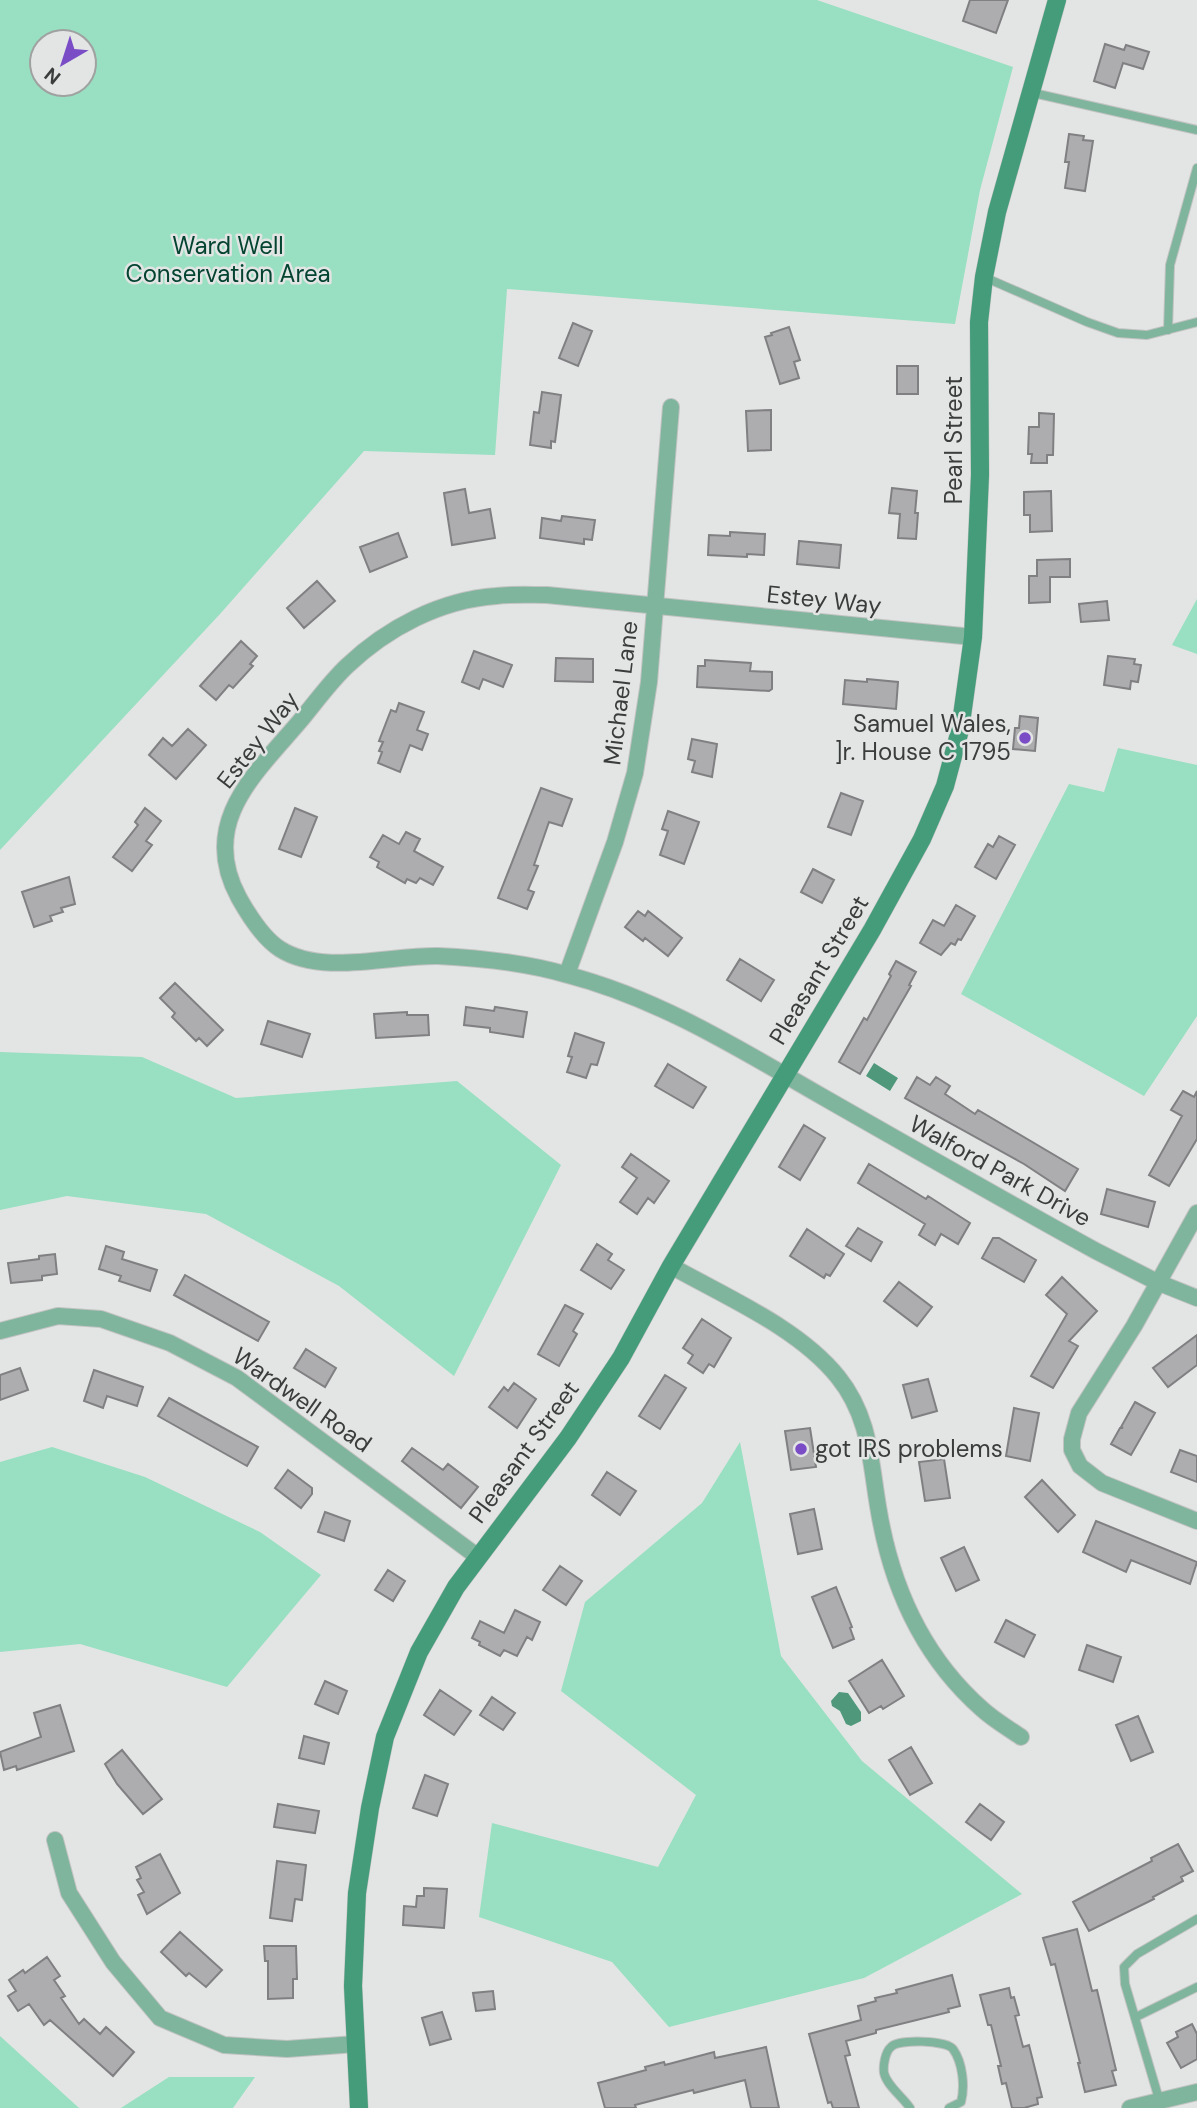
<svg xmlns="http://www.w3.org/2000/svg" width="1197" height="2108" font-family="'DM Sans',sans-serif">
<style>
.green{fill:#99dfc1;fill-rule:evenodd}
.water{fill:#50987c}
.building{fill:#adacaf;stroke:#807f82;stroke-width:2}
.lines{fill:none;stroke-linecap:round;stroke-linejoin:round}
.service-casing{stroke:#c1c3c2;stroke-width:10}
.minor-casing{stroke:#c1c3c2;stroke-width:18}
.secondary-casing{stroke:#c1c3c2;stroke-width:19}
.service{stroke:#7fb49d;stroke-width:8}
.minor{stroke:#7fb49d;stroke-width:16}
.secondary{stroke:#449c7b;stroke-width:18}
.poi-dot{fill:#7a4dc6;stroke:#e2e5e4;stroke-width:2.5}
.labels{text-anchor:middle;stroke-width:5;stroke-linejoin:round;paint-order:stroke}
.park-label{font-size:24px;fill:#034330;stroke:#e2e5e4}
.street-label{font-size:24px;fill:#3b3d3c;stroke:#e2e5e4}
.poi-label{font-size:24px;fill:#3b3d3c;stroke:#e2e5e4;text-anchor:end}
</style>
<rect width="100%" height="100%" fill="#e2e5e4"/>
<path class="green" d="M0 0H817L1013 67 980 190 955 324 507 289 495 455 364 451 220 614 0 850ZM42 42H84V84H42Z
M1197 599V654L1172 645Z
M1118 748 1197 765V1016L1144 1096 961 994 1069 784 1104 792Z
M0 1052 142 1057 236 1098 457 1081 561 1165 454 1376 339 1286 206 1214 67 1196 0 1210Z
M740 1442 781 1656 862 1761 1022 1894 864 1978 669 2027 612 1962 479 1917 492 1823 658 1867 696 1795 561 1691 585 1602 702 1503Z
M52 1447 145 1477 260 1532 321 1575 227 1687 80 1644 0 1652V1462Z
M0 2036 79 2108H0Z
M169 2077H255L233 2108H121Z"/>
<path class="water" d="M874 1063 898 1078 890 1091 866 1076Z
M839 1692 848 1693 861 1712V1721L851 1726 846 1724 840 1711 832 1706 831 1701Z"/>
<path class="building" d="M970 0H1008L996 33 963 21Z
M1105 44 1124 50 1126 45 1149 52 1143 69 1123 63 1115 88 1094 81Z
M1069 134 1084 136 1083 140 1093 141 1085 191 1065 188 1069 162H1065Z
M573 323 592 331 578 366 559 358Z
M789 327 800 360 794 362 799 378 780 384 765 337 772 335 771 333Z
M897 366H918V394H897Z
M542 392 561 395 555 442 551 441V448L530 445 534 412 539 413Z
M771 410V450L748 451 746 411Z
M1039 413 1054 414 1053 455H1047V463H1031L1032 454H1028L1029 427H1039Z
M892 488 917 491 915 513H918L916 539 898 538 900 514 889 513Z
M465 489 469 513 490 509 495 538 452 545 444 493Z
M1051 491 1052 531 1030 532V515H1024V492Z
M562 516 595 520 592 540 584 539V544L540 538 542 518 561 521Z
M730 532 765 534 764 555 747 554V557L708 555 709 535 730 536Z
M398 533 407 557 370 572 360 547Z
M799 541 841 545 839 568 797 564Z
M1070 559V577H1050V602L1029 603V576H1037V560Z
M317 581 335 601 304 628 287 608Z
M1107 601 1109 620 1081 622 1079 604Z
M241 641 257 656 250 664 253 666 233 688 229 685 216 700 200 686Z
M474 651 512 665 503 687 483 679 479 689 462 682Z
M1108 656 1135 659 1134 664 1141 665 1138 682 1131 681 1130 689 1104 685Z
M556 658 593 659V682L555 681Z
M705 660 751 663 750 671 772 672V689L769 691 697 687 698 666H705Z
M867 679 898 682 896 709 843 704 845 680 867 682Z
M399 703 424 712 417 730 428 734 422 750 410 745 400 772 378 763 382 752 379 751 383 742 379 741 391 710 396 712Z
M1020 716 1038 718 1035 751 1013 749 1015 728H1019Z
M188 729 206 745 176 779 149 755 163 738 172 746Z
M692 739 717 744 712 777 692 772 695 761 688 759Z
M541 788 572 799 562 826 549 822 534 865 538 866 528 890 534 892 527 909 498 898Z
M841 793 863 801 851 835 828 827Z
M145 808 161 821 146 841 152 845 132 871 113 857 138 825 135 822Z
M295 808 317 817 301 857 279 849Z
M668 811 699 822 684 864 660 855 668 831 662 829Z
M406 832 420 839 414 851 443 867 433 885 420 878 416 883 407 879 405 883 377 867 379 862 370 857 383 835 399 844Z
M999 836 1015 845 996 879 975 867 988 844 993 847Z
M813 869 834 880 822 903 801 892Z
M69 877 75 904 61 908 63 912 50 916 52 921 34 927 22 892Z
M956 905 975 916 961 940 958 939 955 945 951 943 941 955 920 943 933 920 944 926Z
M638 911 645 916 648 911 682 938 668 956 645 938 643 941 625 927Z
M740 959 774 980 761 1001 727 980Z
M896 961 916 972 909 985 911 986 860 1074 839 1062 864 1018 867 1020 891 976 889 974Z
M175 983 223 1030 207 1046 199 1038 196 1041 172 1017 175 1013 160 998Z
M466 1007 494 1011 495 1007 527 1012 523 1037 490 1032V1028L464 1025Z
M407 1012V1015H428L429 1035 376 1038 374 1014Z
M268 1021 310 1034 302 1057 261 1044Z
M575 1033 604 1043 597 1065 591 1064 586 1078 567 1072 572 1057 568 1056Z
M668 1064 706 1087 693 1108 655 1086Z
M917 1077 930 1085 936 1077 950 1086 945 1094 975 1114 978 1110 1078 1169 1065 1191 1024 1164 905 1098Z
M1183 1091 1194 1097 1197 1091V1139L1169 1186 1149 1175 1182 1116 1171 1110Z
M804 1125 825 1138 800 1180 779 1167Z
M631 1154 669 1181 654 1203 648 1198 637 1214 620 1202 637 1178 622 1167Z
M869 1164 926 1199 928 1196 970 1223 958 1244 941 1234 935 1245 919 1235 925 1224 858 1183Z
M1107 1189 1155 1202 1148 1227 1101 1214Z
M858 1228 882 1242 871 1261 846 1246Z
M807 1229 844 1254 830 1276 826 1274 824 1278 790 1256Z
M993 1238H999L1036 1260 1024 1282 982 1258Z
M597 1244 612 1254 608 1260 624 1270 611 1289 581 1270Z
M106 1246 124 1252 122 1259 157 1270 150 1291 119 1281 121 1276 99 1269Z
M55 1254 57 1274 42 1276V1280L11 1283 8 1263 39 1259V1256Z
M185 1275 269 1322 258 1341 174 1295Z
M1062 1277 1097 1311 1069 1341 1078 1346 1053 1388 1031 1376 1067 1314 1046 1295Z
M899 1282 932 1307 917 1326 884 1301Z
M565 1305 583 1314 573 1331 577 1334 559 1366 538 1354Z
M702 1319 731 1338 714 1367 709 1364 703 1373 688 1363 693 1355 683 1348Z
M1197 1335V1365L1168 1387 1153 1368Z
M306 1349 336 1368 325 1387 294 1368Z
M20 1368 28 1390 0 1400V1375Z
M94 1370 143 1387 137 1406 107 1396 103 1408 84 1401Z
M665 1375 686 1388 660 1429 639 1416Z
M928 1379 937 1411 912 1418 903 1385Z
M514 1383 536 1399 517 1428 489 1407 504 1387 508 1391Z
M169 1398 258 1447 247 1466 158 1416Z
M1135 1402 1155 1413 1131 1455 1111 1444 1120 1428H1123L1121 1427Z
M1014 1408 1039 1413 1030 1461 1006 1456Z
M810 1428 816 1467 791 1470 785 1431Z
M412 1448 443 1470 448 1464 478 1487 461 1508 402 1461Z
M1180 1450 1197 1456V1482L1171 1472Z
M944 1459 950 1498 925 1501 919 1462Z
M288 1470 312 1488V1494L301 1508 275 1488Z
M607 1472 636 1491 620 1515 592 1495Z
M1042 1480 1075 1515 1058 1532 1025 1497Z
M814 1509 822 1549 798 1554 790 1514Z
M325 1512 350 1521 344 1541 318 1532Z
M1096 1521 1197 1562 1190 1584 1131 1560 1126 1572 1083 1552Z
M964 1547 979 1580 956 1591 941 1558Z
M560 1566 582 1581 566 1605 543 1590Z
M388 1570 405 1581 393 1601 375 1590Z
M836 1587 852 1627 850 1628 854 1639 833 1648 812 1597Z
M515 1610 540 1622 532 1640 527 1637 517 1656 504 1650 500 1656 479 1645 480 1642 472 1638 480 1621 504 1633Z
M1006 1620 1035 1635 1024 1657 995 1642Z
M1087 1645 1121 1657 1113 1682 1079 1670Z
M882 1660 904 1696 883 1709 881 1706 869 1713 849 1681Z
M325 1681 347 1691 338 1714 315 1704Z
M440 1690 471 1711 454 1735 424 1715Z
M492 1697 515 1713 503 1730 480 1715Z
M60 1705 74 1751 17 1770 16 1766 4 1770 0 1752 41 1737 34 1713Z
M1138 1716 1153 1752 1131 1761 1116 1725Z
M304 1736 329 1743 324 1764 299 1758Z
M911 1747 932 1783 910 1795 889 1760Z
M122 1750 162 1799 143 1814 117 1784 105 1764Z
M425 1775 448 1784 437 1816 413 1808Z
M278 1804 319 1811 315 1833 274 1827Z
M980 1804 1004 1822 991 1840 966 1822Z
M1178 1844 1193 1871 1181 1877 1183 1881 1153 1897 1154 1899 1089 1931 1073 1902 1152 1861 1151 1858Z
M160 1854 180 1893 147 1914 138 1895 144 1892 137 1880 141 1878 136 1867Z
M277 1861 306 1865 302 1900 295 1899 292 1921 270 1918Z
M424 1888 447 1889 444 1928 403 1925 404 1906 416 1907 417 1896H424Z
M1077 1929 1092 1991 1097 1990 1116 2070 1112 2071 1116 2085 1085 2092 1078 2063H1080L1055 1964 1051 1965 1043 1938Z
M180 1932 222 1970 206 1987 189 1973 186 1976 161 1952Z
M264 1946H296L297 1979H293V1998L268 1999V1961H265Z
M47 1957 60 1976 54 1980 65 1996 61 1998 79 2024 84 2019 100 2034 106 2027 134 2052 113 2076 50 2020 44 2025 29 2004 18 2011 8 1996 16 1991 9 1980 23 1970 25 1973Z
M952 1975 960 2006 948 2009 949 2012 876 2030V2033L846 2041 850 2055 845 2056 859 2108H833L831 2102 828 2103 809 2034 861 2020 858 2006 876 2001 875 1998 897 1993 896 1990Z
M1009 1988 1011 1998 1014 1997 1019 2015 1015 2016 1023 2047 1029 2045 1042 2097 1037 2098 1038 2104 1024 2108H1012L1006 2083 1002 2084 998 2066H1001L991 2025H988L980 1995Z
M493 1991 495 2009 476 2011 473 1993Z
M442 2012 451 2039 430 2045 422 2018Z
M1192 2024 1197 2034V2059L1181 2068 1167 2043 1178 2037 1176 2032Z
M766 2047 779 2108H751L745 2080 694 2093 693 2090 635 2105 636 2108H605L598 2083 646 2070 645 2067 664 2062 665 2065 714 2052 715 2058Z"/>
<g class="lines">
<g class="service-casing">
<path id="service" d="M1029 92 1197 130
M984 277 1087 322 1118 333 1147 335 1197 322
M1168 330 1170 265 1197 168
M1136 2017 1197 1987
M1159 2099 1125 1984 1124 1967 1137 1954 1197 1919
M910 2108C903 2097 887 2086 884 2073 883 2066 885 2052 891 2047 898 2039 947 2040 953 2049 963 2063 965 2087 961 2102L949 2108"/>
</g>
<g class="minor-casing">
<path id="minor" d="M973 637 547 595C530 595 513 594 496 596 440 600 387 628 347 666 330 682 315 703 300 721 255 774 198 823 239 898 248 914 264 939 280 949 322 976 390 955 438 956 480 958 527 963 568 975 660 999 741 1050 823 1097 914 1149 1005 1201 1096 1251L1157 1282 1197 1298
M567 974 615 842 635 773 649 682 671 407
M1197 1213 1134 1326 1079 1413 1072 1439V1450L1080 1466 1102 1483 1197 1521
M671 1266C726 1297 799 1328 838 1377 871 1418 870 1462 879 1512 892 1588 923 1657 982 1709 994 1720 1008 1728 1021 1737
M0 1331 58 1316 101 1319 170 1343 237 1378 478 1557
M55 1840 69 1893 113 1962 160 2018 224 2045 287 2049 356 2044
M1130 2108 1197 2092"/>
</g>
<g class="secondary-casing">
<path id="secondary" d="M359 2108 353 1986 357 1893 370 1808 385 1737 419 1652 456 1587 568 1438 621 1358 671 1266 872 930 922 839 945 786 960 730 973 637 980 475 979 322 984 277 997 212 1057 0"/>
</g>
<use href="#service" class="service"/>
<use href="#minor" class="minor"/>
<use href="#secondary" class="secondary"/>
</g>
<g class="poi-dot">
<circle cx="1025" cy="738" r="7"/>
<circle cx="801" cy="1449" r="7"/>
</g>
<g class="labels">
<g class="park-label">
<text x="228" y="254">Ward Well<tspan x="228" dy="28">Conservation Area</tspan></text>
</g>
<g class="street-label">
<text transform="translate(954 440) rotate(-90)" y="8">Pearl Street</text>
<text transform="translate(824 600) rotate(6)" y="8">Estey Way</text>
<text transform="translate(621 693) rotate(-83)" y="8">Michael Lane</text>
<text transform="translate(258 740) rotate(-52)" y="8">Estey Way</text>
<text transform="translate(819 970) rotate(-59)" y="8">Pleasant Street</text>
<text transform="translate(1000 1171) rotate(29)" y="8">Walford Park Drive</text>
<text transform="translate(302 1400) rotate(35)" y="8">Wardwell Road</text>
<text transform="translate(524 1452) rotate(-54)" y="8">Pleasant Street</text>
</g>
<g class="poi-label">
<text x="1011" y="732">Samuel Wales,<tspan x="1011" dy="28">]r. House C 1795</tspan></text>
<text x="815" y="1457" text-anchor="start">got IRS problems</text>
</g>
</g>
<g transform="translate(63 63) rotate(219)"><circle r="33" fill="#e2e5e4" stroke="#9fa2a1" stroke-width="2"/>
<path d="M0-5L12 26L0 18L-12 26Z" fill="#7a4dc6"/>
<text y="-10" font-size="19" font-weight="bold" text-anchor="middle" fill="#3b3d3c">N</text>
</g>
</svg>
